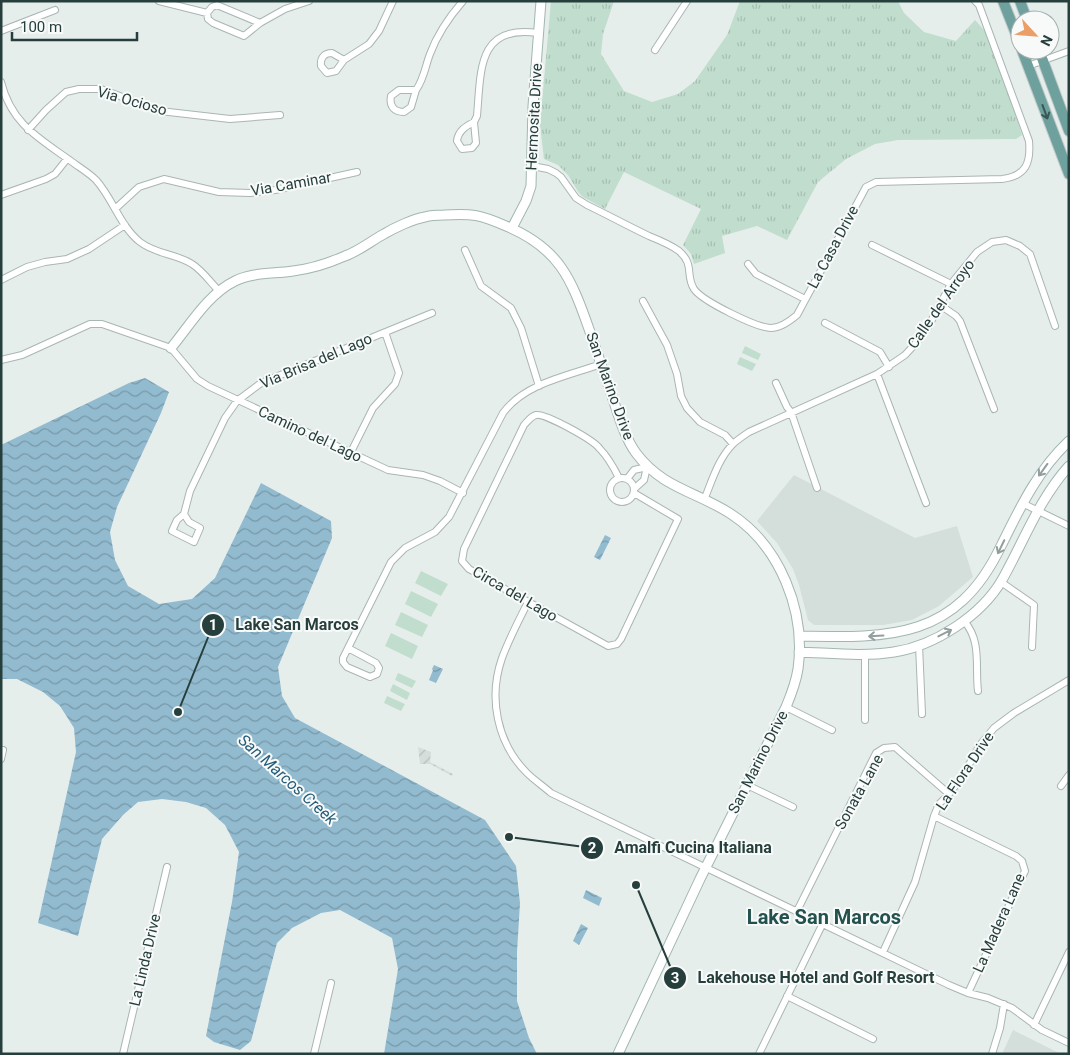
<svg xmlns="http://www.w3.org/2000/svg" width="1070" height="1055" font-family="Roboto,sans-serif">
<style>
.built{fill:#d4dedb}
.industrial{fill:url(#industrial-furrows)}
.grass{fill:url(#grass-tufts)}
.park{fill:#c1ddce}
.water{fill:url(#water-waves)}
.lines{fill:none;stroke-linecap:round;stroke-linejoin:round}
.street-casing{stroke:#a9b6b4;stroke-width:8}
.secondary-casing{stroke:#a2b6b3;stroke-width:11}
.primary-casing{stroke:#c2c9c9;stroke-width:12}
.street{stroke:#fff;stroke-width:6}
.secondary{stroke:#fff;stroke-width:9}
.primary{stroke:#6ea19d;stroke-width:10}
.oneway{stroke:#385855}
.oneway2{stroke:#929f9e}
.labels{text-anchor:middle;stroke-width:4;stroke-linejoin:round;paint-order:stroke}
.street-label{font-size:15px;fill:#263f3d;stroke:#f7faf9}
.water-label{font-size:16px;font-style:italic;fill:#235b78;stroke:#f7faf9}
.district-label{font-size:20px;font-weight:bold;fill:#23514e;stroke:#f7faf9}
.leader{fill:none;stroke:#263f3d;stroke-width:2}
.callout-dot{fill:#263f3d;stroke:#f7faf9;stroke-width:2}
.mark-label{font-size:15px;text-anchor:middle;font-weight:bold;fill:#fff}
.callout-label{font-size:16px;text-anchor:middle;font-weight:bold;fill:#263f3d;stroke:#f7faf9;stroke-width:4;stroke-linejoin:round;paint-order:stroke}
</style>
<defs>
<pattern id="industrial-furrows" width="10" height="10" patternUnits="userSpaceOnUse" patternTransform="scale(1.25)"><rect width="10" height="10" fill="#d4dedb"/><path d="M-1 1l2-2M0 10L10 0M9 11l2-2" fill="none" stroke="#b6c0bd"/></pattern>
<pattern id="grass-tufts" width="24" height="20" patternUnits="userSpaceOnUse" patternTransform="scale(1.25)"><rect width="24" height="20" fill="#c1ddce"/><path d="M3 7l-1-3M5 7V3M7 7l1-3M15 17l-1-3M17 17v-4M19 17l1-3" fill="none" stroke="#a6bfb2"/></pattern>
<pattern id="water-waves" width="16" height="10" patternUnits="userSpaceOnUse" patternTransform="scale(1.25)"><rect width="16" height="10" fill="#92bbcf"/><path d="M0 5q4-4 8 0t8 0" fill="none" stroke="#7799a9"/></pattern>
</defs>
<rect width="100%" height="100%" fill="#e6eeec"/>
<path class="built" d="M794 475 915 538 957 526 973 577 939 606 912 620 883 625H814L808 620 799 585 793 569 777 543 757 521Z
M1013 1030 1061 1054H1002Z"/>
<path class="industrial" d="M418 747 431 752 430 762 453 774 452 776 430 764H420Z"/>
<path class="grass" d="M551 1H614L603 34 601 54 624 91 652 102 678 94 695 81 727 35 740 1H898L904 13 924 32 956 41 975 20 985 31 999 65 1022 135 1016 139 898 140 875 144 846 159 818 182 787 240 757 226 722 236 725 253 694 264 691 254 683 245 701 209 624 172 605 209 583 197 579 193 568 175 558 165 544 159 540 125Z"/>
<path class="park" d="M745 346 761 354 758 360 742 353Z
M740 357 756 364 752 371 737 364Z
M421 571 448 584 441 596 415 583Z
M411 591 438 604 431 617 405 604Z
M401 612 428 625 422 637 395 625Z
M391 633 418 646 412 659 385 646Z
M398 673 416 681 412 688 395 680Z
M393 684 410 693 407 700 390 691Z
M387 696 405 704 401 711 384 703Z"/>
<path class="water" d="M145 378 169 392 161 413 117 507 110 532 115 560 128 586 159 604 192 599 215 578 261 483 331 521 332 538 278 667 282 696 295 718 485 820 516 866 520 903 517 952V1001L529 1038 537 1054H384L398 969 392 938 340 910 321 913 292 928 277 943 251 1041 240 1050 214 1042 206 1036 232 902 239 852 225 825 206 808 186 802 162 799 138 802 123 815 102 839 78 936 38 923 76 752 74 728 60 706 43 692 17 679H1V445L129 383Z
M605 535 611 538 600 560 594 557Z
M434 665 443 669 436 683 429 680 433 670 432 669Z
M586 890 602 898 599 906 583 898Z
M581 924 588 928 579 945 573 941Z"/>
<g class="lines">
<g class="street-casing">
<path id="street" d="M159 1 207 13
M207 13 208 19 213 23 244 36 260 23 285 9 309 1
M207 13 212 7 217 5 260 23
M1 31 55 10
M655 50 687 1
M332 53 344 60 336 71 327 73 321 66C320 58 324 53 332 53Z
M344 60 369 44 379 31 393 1
M1028 66 1069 51
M1 82C12 126 41 139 75 164 82 169 90 174 96 180 113 199 120 226 140 242 155 254 177 254 192 264 202 270 211 283 219 291
M399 90H416L411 107 404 112C394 112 389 106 391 96Z
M416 90C424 79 425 67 430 54 437 35 449 17 463 1
M474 122 477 116C481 71 477 24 538 33
M474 122 476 143 472 148 462 149 457 141C458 131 466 126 474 122Z
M28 130 46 110 66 92 79 89H101L160 111 230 119 280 115
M532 166 548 169 556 173 561 177 576 198 587 205C608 215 628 226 649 236 659 240 671 245 679 251 695 265 685 275 694 289 702 301 757 328 771 328 781 328 790 321 797 315L866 187 876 182 1002 179C1026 176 1031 163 1029 141L979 5 975 1
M1 195 46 179 55 174 67 159
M115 209 139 187 164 179 219 192 250 193 275 190 357 172
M872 245 951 284
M465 250 481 286 511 308 521 328 539 386
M748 264 756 274 805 299
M1 280 27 267 45 262 67 259 89 249 125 225
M643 301 667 345 677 374 681 396 687 408 700 422 725 435 733 444
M940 305 956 316 960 321 994 409
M825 323 880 352 889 367
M1 360 22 355 90 324H102L171 348 197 379 208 386 388 470 423 475 440 481 463 493
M877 374 926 503
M776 383 787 407 791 412 817 488
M350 454 373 408 395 384 399 373 385 332
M610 490a12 12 0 1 1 24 0a12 12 0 1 1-24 0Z
M619 478C614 468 608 457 600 449 594 440 545 413 536 415 531 416 527 422 524 425L464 549 462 561 469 569 608 646 617 644 621 639 678 519 634 493
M627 479 634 470 647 467 644 480 634 489
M704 500C712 481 718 459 733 444 737 440 743 436 749 432L877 374 905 355 917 342 928 327 951 284 977 252 992 242 1006 240 1020 246 1030 254 1055 326
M1022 503 1069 526
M184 514 189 522 200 528 194 542 172 531 177 520 184 514 190 491 225 418 237 401 261 383 432 313
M1001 582 1034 605 1032 647
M528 602C519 620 509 639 502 658 488 698 497 743 527 773 534 780 543 786 551 793L949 985 968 993 988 998 1012 1008 1042 1030 1069 1043
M964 621C982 641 975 667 978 691
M919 645 922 714
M348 648 376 663 379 668 377 674 370 677 347 667 343 662V658L391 562 405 548 435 532 449 517 503 413C525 383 568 376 601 364
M786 707 832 730
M865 720V654
M1 759 3 750
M747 785 793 807
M1061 786 1069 775
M934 816 1016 856 1022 861 1025 871 968 993
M797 911 876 753 884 748 895 747 949 794
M883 952 915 882 934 816 939 804 949 794 962 777 980 745 994 728 1014 713 1069 680
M787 996 873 1039
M1034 1025 1069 952
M123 1054 167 867
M314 1054 331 983
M759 1054 823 923
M992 1054 1000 1028 1004 1004"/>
</g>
<g class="secondary-casing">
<path id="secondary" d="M512 228 526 201 531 186 533 106 541 1
M171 348C190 325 208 294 235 281 253 272 274 274 293 271 311 269 329 263 345 256 359 251 371 241 384 234 394 228 413 219 425 217 431 215 438 215 444 215 472 213 481 215 506 226 559 248 571 278 589 329 597 352 605 376 613 399 619 417 625 438 636 453 663 489 696 491 731 514 780 546 806 611 798 669 796 682 791 695 786 707L700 879 618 1054
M799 636C890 638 956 640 1001 546 1020 508 1037 471 1069 441
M799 652C830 653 863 657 894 652 934 646 981 616 1002 580 1024 541 1039 499 1069 466"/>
</g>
<g class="primary-casing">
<path id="primary" d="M1003 1 1020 44
M1020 1 1027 20
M1022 50 1069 174
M1039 50 1069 131"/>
</g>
<use href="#street" class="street"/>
<use href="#secondary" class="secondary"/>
<use href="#primary" class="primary"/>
</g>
<defs><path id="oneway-shaft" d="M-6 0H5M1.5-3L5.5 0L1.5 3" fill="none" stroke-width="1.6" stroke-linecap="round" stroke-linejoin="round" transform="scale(1.25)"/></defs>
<use class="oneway" href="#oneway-shaft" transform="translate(1045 112) rotate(70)"/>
<g class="oneway2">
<use href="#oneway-shaft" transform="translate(1043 470) rotate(126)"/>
<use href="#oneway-shaft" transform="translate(1001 547) rotate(116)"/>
<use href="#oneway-shaft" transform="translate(945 633) rotate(-27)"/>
<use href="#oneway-shaft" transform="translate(876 636) rotate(177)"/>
</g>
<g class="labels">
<g class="street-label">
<text transform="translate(132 101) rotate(16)" y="5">Via Ocioso</text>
<text transform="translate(534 117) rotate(-87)" y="5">Hermosita Drive</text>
<text transform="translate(291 184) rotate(-10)" y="5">Via Caminar</text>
<text transform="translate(833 247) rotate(-62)" y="5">La Casa Drive</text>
<text transform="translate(941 304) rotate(-55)" y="5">Calle del Arroyo</text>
<text transform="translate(316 361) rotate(-23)" y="5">Via Brisa del Lago</text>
<text transform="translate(610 386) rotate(70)" y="5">San Marino Drive</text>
<text transform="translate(310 434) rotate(25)" y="5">Camino del Lago</text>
<text transform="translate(515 594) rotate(30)" y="5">Circa del Lago</text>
<text transform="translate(758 762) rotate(-63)" y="5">San Marino Drive</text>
<text transform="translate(965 771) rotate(-56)" y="5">La Flora Drive</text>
<text transform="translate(859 792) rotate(-61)" y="5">Sonata Lane</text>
<text transform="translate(999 923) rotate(-66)" y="5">La Madera Lane</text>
<text transform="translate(145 960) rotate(-77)" y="5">La Linda Drive</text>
</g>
<g class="water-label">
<text transform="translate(288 779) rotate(42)" y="6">San Marcos Creek</text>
</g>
<g class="district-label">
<text x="824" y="924">Lake San Marcos</text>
</g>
</g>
<path class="leader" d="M178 712L213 625M509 837L592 848M636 885L675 978"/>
<g class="callout-dot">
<circle cx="178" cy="712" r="5"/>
<circle cx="509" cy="837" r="5"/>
<circle cx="636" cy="885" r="5"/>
<circle cx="213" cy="625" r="12"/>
<circle cx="592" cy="848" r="12"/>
<circle cx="675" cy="978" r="12"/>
</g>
<g class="mark-label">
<text x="213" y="630">1</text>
<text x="592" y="853">2</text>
<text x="675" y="983">3</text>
</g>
<g class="callout-label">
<text x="297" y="630">Lake San Marcos</text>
<text x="693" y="853">Amalfi Cucina Italiana</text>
<text x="816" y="983">Lakehouse Hotel and Golf Resort</text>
</g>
<rect width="1070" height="1055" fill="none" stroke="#263f3d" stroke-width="5"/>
<g transform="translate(1035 35) rotate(116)"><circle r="24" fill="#f7faf9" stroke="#a3afae"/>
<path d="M0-4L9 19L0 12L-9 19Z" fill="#ea9f69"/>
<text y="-8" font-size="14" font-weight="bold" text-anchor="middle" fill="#263f3d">N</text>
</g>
<path d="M12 32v8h125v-8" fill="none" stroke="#263f3d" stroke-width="2.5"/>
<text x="20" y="32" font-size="15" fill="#263f3d" stroke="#f7faf9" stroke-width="4" paint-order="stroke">100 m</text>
</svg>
